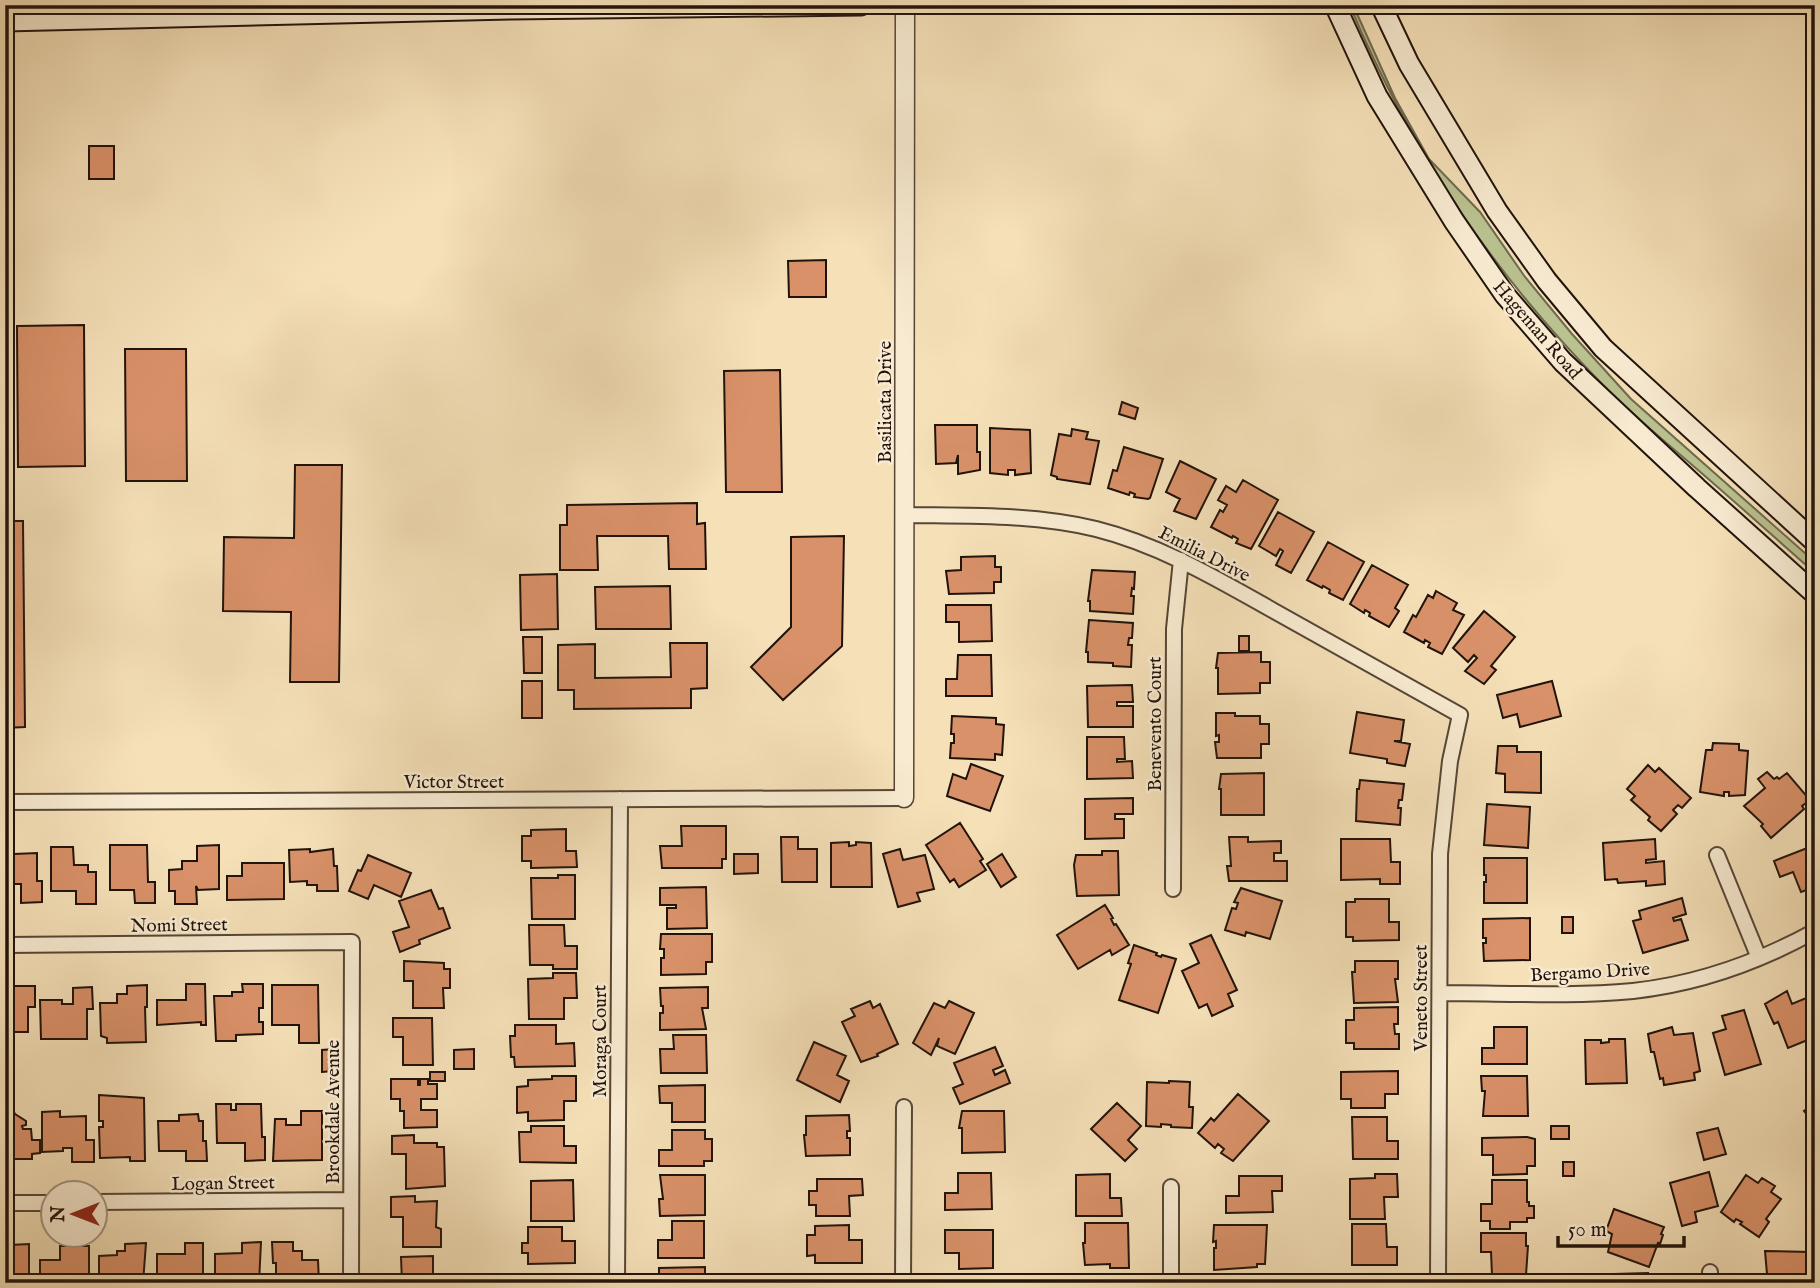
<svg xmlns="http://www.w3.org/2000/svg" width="1820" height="1288" font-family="'IM FELL English',serif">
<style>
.green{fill:#bac290;stroke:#6e6a4e;stroke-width:2}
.building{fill:#d99169;stroke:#21130b;stroke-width:2}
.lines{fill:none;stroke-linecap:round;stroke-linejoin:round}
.minor-casing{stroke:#564636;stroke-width:18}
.tertiary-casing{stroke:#564636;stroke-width:21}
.secondary-casing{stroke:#21130b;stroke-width:23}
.minor{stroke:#f8ebd1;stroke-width:14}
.tertiary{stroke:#f8ebd1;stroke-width:18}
.secondary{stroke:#f8ebd1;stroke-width:19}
.labels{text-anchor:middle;stroke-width:5;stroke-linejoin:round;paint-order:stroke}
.street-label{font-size:19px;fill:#21130b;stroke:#f8ebd1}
</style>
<rect width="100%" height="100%" fill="#f5e0b8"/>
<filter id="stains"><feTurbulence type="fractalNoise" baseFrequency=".00286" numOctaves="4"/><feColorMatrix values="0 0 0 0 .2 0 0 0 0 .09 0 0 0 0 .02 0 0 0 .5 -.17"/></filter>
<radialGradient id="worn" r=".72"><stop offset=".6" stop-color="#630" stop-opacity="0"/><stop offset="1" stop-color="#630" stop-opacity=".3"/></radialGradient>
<path class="green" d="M1353 5 1395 98 1429 159 1480 212 1525 277 1572 334 1631 399 1815 562V573C1774 537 1733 500 1691 464 1663 440 1635 417 1608 390 1495 277 1412 153 1350 6Z"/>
<path class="building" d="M89 146H114V179H89Z
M826 260V297H789L788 261Z
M84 325 85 466 18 467 17 326Z
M125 349H186L187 481H126Z
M780 370 782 492H726L724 371Z
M1122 402 1138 408 1135 419 1119 414Z
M935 425H977V452H980V470L958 474V455L956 463 936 464Z
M990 428 1030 430 1031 473 1015 475V470H1008V475L990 473Z
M1072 429 1088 432 1086 439 1099 441 1090 484 1057 479V477L1051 475 1059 434 1071 436Z
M1124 447 1163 459 1150 498 1148 499 1134 497 1135 494 1130 492 1129 495 1108 488 1113 470 1117 471Z
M1180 461 1216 479 1196 519 1174 511 1180 499 1166 492Z
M295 465H342L339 682H290L291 612 223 611 224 537 294 538Z
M1243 480 1278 500 1251 549 1236 543 1238 539 1233 536 1232 538 1211 527 1220 510 1223 512 1227 505 1218 500 1226 486 1236 492Z
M697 503V524L705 523 706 569H669L668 536H597L598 570H560V525H567V505Z
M1278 512 1314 532 1291 573 1276 565 1283 551 1280 549 1276 556 1259 546Z
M5 521H23L25 727 5 728Z
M844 536 842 646 783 700 751 667 791 627V537Z
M1328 542 1364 562 1343 600 1329 593 1330 590 1323 586 1322 588 1307 580Z
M995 556V567H1001V582H994V593L949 594 946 571 961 570V557Z
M1372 565 1408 585 1395 608 1399 611 1389 627 1369 616 1370 613 1365 610 1364 613 1350 604Z
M1092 570 1135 572 1134 589 1132 588 1131 596H1134L1133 614 1090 611V601H1088Z
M557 574 558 629 521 630 520 575Z
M670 586 671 629H596L595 587Z
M1436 591 1457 603 1453 610 1464 615 1442 654 1428 647 1430 643 1425 640 1424 643 1404 632 1413 615 1416 617 1428 595 1433 598Z
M946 605H991L992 641 959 642V622H946Z
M1484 611 1515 637 1491 666 1496 670 1484 684 1465 671 1477 658 1474 655 1468 662 1453 648Z
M1089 620 1133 623 1132 638H1129L1128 645H1132L1131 667 1113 666V663L1088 662V652H1086Z
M1239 636H1249V651H1239Z
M523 637H542V673H524Z
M670 643H707V688L691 689V708L574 709V690H558V645L595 644V678L671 677Z
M1261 652V662H1270V683H1260V693L1218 694V668H1216L1218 653Z
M958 655H991L992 696H946V679H957Z
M522 681H542V718H522Z
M1552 681 1561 716 1520 727 1517 714 1503 718 1497 695Z
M1132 685 1133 702H1117V706H1133V727H1088L1087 686Z
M1357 712 1404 720 1401 741H1394L1410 744 1405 766 1387 763V759L1350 753Z
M1216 713H1235V716H1260V724H1269V744H1261V758H1217L1215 742H1219V735L1216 736Z
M952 716 996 718V724L1004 725 1002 755 995 754V760L950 758 951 743H954V734H951Z
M1087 737H1124L1125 759H1117V762L1132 761 1133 778 1087 779Z
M1713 743 1739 744V750L1748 751 1745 795 1729 796V792H1724V796L1700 792 1706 750H1712Z
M1498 746H1517V752H1541V793L1505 792V774L1496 773Z
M971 764 1003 776 990 811 947 796 953 774 966 779Z
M1648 765 1655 772 1659 768 1691 798 1682 808 1678 805 1673 810 1677 814 1661 831 1648 820 1650 817 1631 800 1635 796 1627 789Z
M1767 772 1774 779 1777 777 1779 779 1787 773 1810 800 1802 806 1804 809 1771 838 1761 826 1763 824 1744 806 1765 788 1758 779Z
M1264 773V815H1221V789H1219L1221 774Z
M1360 780 1404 784 1402 800H1399L1398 808H1401L1400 825 1356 821 1357 789H1359Z
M1133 798V814H1115V819H1124V838L1085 839V799Z
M1487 804 1530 807 1528 848 1484 845Z
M960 823 983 859 980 861 986 870 959 887 954 879 950 882 926 845Z
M681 826H726V859H722V868H662L660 846H682Z
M566 829V851H576L577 867 531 868V861H522V836H531V830Z
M781 837H798V849H817V882H782Z
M1229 837H1248V842L1281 841V853H1274V861H1287V881H1229L1227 866H1231Z
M1341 839H1390L1391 862H1400V884H1380V879L1341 880Z
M1655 839 1656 859 1646 860V863L1664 861 1665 884 1646 886V881L1618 883 1617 879 1605 880 1603 843Z
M849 842V846L856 845V842L871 843 872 887H831V843Z
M110 845H147L148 882H155V903H135L134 890H110Z
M219 845V889L198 890 196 886 197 904H175V891H169V870L182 869V861H197V846Z
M1815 845V887L1801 892 1793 872 1780 877 1774 861Z
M51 847H73L74 865H88V872H96V904H76V891H51Z
M5 849H14V854L37 853V881H42V902L21 903V884H14V888H5Z
M310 849V852L333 849 334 866H337L338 891H317V885H307V881L290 882 289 850Z
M900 849 903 860 925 855 934 889 917 893 920 901 898 907 883 854Z
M1102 851H1118L1119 895 1077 896 1074 865 1076 855H1102Z
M734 854H758V873L734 874Z
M1002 854 1016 877 1001 887 987 864Z
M368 855 411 873 401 897 374 885 368 899 349 891 358 870 361 871Z
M1484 858H1527V903H1484V882H1486V875H1484Z
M242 863H284V899L227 900V876H242Z
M558 875H575V919H532L531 878H558Z
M706 887 707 928 667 929V908H676V905H660V888Z
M1241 888 1282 901 1270 939 1246 932 1245 936 1225 930 1232 908 1236 909 1238 903 1234 902Z
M431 890 439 909 443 908 450 928 419 940 420 944 400 952 393 932 409 927 399 901Z
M1682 898 1686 914 1673 918 1674 921 1681 919 1688 940 1643 953 1633 921 1641 919 1639 911Z
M1355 899H1389V922H1399V940L1353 941V937H1346V902H1355Z
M1105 905 1113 918 1111 919 1114 925 1116 924 1129 945 1112 955 1110 950 1078 969 1057 935Z
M1562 917H1573V933H1562Z
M1530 918V960L1484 961 1483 943H1486V938H1483V919Z
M529 925H564L565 946H577V969H553V965H530Z
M661 934H712V962H706V974L661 975V958H664V949H660Z
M1211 935 1237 990 1228 994 1233 1006 1212 1016 1207 1004 1199 1008 1182 971 1199 963 1190 944Z
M1134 945 1157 953 1156 955 1161 957 1162 955 1176 959 1158 1013 1119 1000 1131 964 1128 963Z
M404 961 444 963V969H450V988H443L444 1008H413V981H404Z
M1355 961H1398V979H1395L1398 1002 1354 1003 1352 972H1355Z
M553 973H576L577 998H564V1019H529L528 979 553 978Z
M186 984H205L206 1025H201V1022L157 1025V1000H186Z
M242 984H263V1008H259V1022H263V1034L236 1035V1041H216L214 996H232V992H243Z
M147 985V1007H145L146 1042 107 1043V1038L101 1036 100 1003H117V994H127V986Z
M272 985H318L319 1043H299V1025H272Z
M9 986H35V1007H28V1032H5V1000H9Z
M92 987 93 1009H87V1039H41L40 1000H62V1004H73V988Z
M708 987V1008H702L706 1029 660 1030V1013H663V1006H661L660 988Z
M1787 991 1792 1004 1811 996 1815 1004V1037L1788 1048 1778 1022 1774 1024 1765 1004Z
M870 1001 873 1008 880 1004 898 1044 877 1054 878 1056 861 1062 842 1022 855 1016 851 1009Z
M949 1001 974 1013 955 1054 937 1046 939 1038 931 1055 913 1043 934 1003 945 1008Z
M1398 1007V1024H1394L1395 1034H1399V1049H1354V1043H1346V1020H1354V1008Z
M1744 1010 1761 1064 1725 1075 1713 1033 1726 1029 1722 1016Z
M393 1018H432L433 1065H403V1037H393Z
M515 1025H556V1044L574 1043 575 1066 515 1067 514 1057H511L510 1036H515Z
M1494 1027H1527V1064H1482V1048H1494Z
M1672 1027 1674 1035 1693 1033 1700 1071 1694 1073 1695 1080 1664 1085 1663 1078 1660 1079 1654 1052H1651L1648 1034Z
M673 1035H706L707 1073H661L660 1049H674Z
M1609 1039H1625L1627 1083 1586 1084 1585 1040H1601V1043L1609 1042Z
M814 1042 846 1056 837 1075 849 1081 840 1102 797 1080Z
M995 1047 1003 1066 993 1070 995 1075 1005 1070 1010 1083 960 1104 953 1088 963 1084 954 1063Z
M334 1049V1071L322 1072V1050Z
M474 1049V1069H454V1050Z
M1398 1071V1094H1385V1108H1351V1099H1341V1072Z
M430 1072H445V1081H430Z
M552 1076H576V1101H564V1120L528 1121V1112L517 1113V1087L528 1086V1080L552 1079Z
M1481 1076H1527L1528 1116H1483L1485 1091H1482Z
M391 1079H418V1085H420V1079H428V1084H437V1099H421V1110H437V1127L404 1128V1111H400V1099H391Z
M1169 1081 1190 1082 1189 1107H1193L1192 1128 1171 1127V1125L1161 1124V1127L1146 1126 1147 1082 1169 1083Z
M705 1085V1122H672V1103H660L659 1086Z
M1238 1094 1269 1121 1233 1161 1221 1153 1224 1149 1218 1144 1215 1148 1198 1133 1211 1118 1214 1121Z
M99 1095 144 1098 145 1161H130V1157L100 1158 99 1127H103V1121H99Z
M1117 1103 1141 1126 1128 1140 1137 1149 1125 1161 1091 1129Z
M1815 1103V1125L1804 1111Z
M5 1104H10L15 1114 26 1121V1125L22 1126 23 1129H31L32 1140H40V1153L32 1154V1159H5Z
M216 1104H231V1110H236V1104H261L262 1137H265V1160L245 1161V1143H217Z
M60 1111V1117L86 1116V1140H94V1162H72V1148H63V1151L42 1152V1112Z
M301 1111H322V1160L273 1161 275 1119H286V1125H301Z
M962 1111H1004L1005 1152 962 1153V1128H959Z
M198 1114 199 1121H203V1141H206L207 1161H186V1151H159L158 1121H179V1115Z
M849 1115 850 1131H847V1138H850V1155L806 1156 804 1135H806V1116Z
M1352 1117H1387V1141H1398V1159H1353Z
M531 1126H564V1146H576V1163L520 1162 519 1132H531Z
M1551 1126H1569V1139H1551Z
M1718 1128 1726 1154 1704 1160 1697 1133Z
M672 1130H705V1139H712V1161H704V1166H659V1150H672Z
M414 1135V1143H437V1147H444L445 1186 406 1189V1154H392V1136Z
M1527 1137 1535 1139V1166H1527V1174L1493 1175V1155H1482V1138Z
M1563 1162H1574V1176H1563Z
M1709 1172 1718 1206 1695 1212 1697 1222 1682 1226 1670 1183Z
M958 1173H991L992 1209 945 1210V1193H958Z
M1110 1174V1198H1121L1122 1216H1076V1175Z
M1375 1174H1397L1398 1197H1384L1385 1219H1350V1179L1375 1178Z
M660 1175H705V1215L660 1216 659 1199H663Z
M1746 1175 1758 1183 1762 1178 1775 1186 1771 1192 1781 1199 1766 1219 1769 1222 1759 1237 1740 1224 1742 1222 1736 1219 1734 1222 1721 1212Z
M1239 1176H1282V1191H1272L1273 1212 1226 1213V1196H1239Z
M817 1179H862L863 1195 849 1196 850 1216H816V1205H809V1191H817Z
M573 1180 574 1221H531V1181Z
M1492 1180H1527V1202H1529V1206H1534V1218H1527V1222H1510V1229H1490V1221H1481V1204H1492Z
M415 1196V1202L437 1201 436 1227 441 1229V1247H403V1217H391V1197Z
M1614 1209 1664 1227 1661 1234 1663 1235 1660 1244 1658 1243 1649 1267 1608 1252 1612 1234 1606 1231Z
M672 1221H704V1258H658V1240H672Z
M1085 1223H1128L1129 1268H1110V1264L1085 1265 1083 1243H1085Z
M1352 1224H1386L1387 1247H1397V1265H1352Z
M849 1225V1240H862V1263H815V1255L807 1256V1235H815V1226Z
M1214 1225H1267L1265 1264H1257V1267L1214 1270V1248H1216V1241L1213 1242Z
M528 1227H562V1241H575V1263L528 1264V1253H522V1243H528Z
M945 1230H993V1268L959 1269V1253H945Z
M1481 1233H1526V1246H1528L1526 1275H1492L1491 1252H1481Z
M261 1242 259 1283H215V1254L242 1253V1243Z
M272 1242H293V1251H302V1260H318L319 1283H276V1263H273Z
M146 1243 143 1283H99V1256L117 1255V1251H125V1244Z
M185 1243H203V1283H157V1254H185Z
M29 1244V1274H24V1282L5 1283V1258L7 1261H10V1245Z
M60 1246H89V1283H40V1260H60Z
M1765 1251 1811 1252V1262H1813V1283H1767L1770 1281V1274H1767Z
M433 1256V1276H437V1283H402L401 1257Z
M705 1267V1275H712V1283H659V1268Z
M1648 1273V1283H1605V1276H1614V1274Z"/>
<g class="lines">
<g class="minor-casing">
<path id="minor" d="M905 515C969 516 1033 514 1096 529 1160 545 1217 579 1274 611 1336 646 1398 680 1460 715L1450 761 1440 854 1438 1283
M5 802 904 798
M1717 855 1759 958
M1173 889 1174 629 1181 560
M5 945 352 942 351 1283
M1440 993C1504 993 1569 997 1633 991 1697 984 1759 962 1815 931
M94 1202 351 1200
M5 1203H52
M617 1283 620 799
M903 1283 904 1107
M1171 1283V1187
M1710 1283V1272"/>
</g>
<g class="tertiary-casing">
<path id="tertiary" d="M904 798 905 5"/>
</g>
<g class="secondary-casing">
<path id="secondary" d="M1335 5 1377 96 1454 221 1505 295 1563 362 1697 488 1815 594
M1381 5 1409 64 1497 211 1547 281 1603 348 1815 542
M5 21 510 9 861 5"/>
</g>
<use href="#minor" class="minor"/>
<use href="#tertiary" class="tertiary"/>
<use href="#secondary" class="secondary"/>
</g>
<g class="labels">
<g class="street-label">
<text transform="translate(1538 329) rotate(49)" y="7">Hageman Road</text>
<text transform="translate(884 402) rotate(-90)" y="7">Basilicata Drive</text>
<text transform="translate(1205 553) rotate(27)" y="7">Emilia Drive</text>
<text transform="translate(1154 724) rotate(-90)" y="7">Benevento Court</text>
<text x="454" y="788">Victor Street</text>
<text transform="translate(179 924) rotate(-1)" y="7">Nomi Street</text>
<text transform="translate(1590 971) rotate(-3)" y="7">Bergamo Drive</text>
<text transform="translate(1420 998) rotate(-90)" y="7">Veneto Street</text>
<text transform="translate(599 1041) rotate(-90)" y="7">Moraga Court</text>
<text transform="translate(332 1112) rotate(-90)" y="7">Brookdale Avenue</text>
<text transform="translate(223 1182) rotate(-1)" y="7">Logan Street</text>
</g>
</g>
<rect width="1820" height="1288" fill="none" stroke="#f5e0b8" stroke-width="28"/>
<rect x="7" y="7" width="1806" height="1274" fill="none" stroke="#21130b" stroke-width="3.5"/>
<rect x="14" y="14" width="1792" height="1260" fill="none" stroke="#21130b" stroke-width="2"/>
<g transform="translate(74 1214) rotate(270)"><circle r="33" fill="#f8ebd1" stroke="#a29582" stroke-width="2"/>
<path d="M0-5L12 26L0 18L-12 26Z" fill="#8f2418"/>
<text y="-10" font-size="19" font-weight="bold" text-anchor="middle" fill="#21130b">N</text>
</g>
<path d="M1558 1236v10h126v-10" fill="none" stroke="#21130b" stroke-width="3.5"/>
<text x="1568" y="1236" font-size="21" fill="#21130b" stroke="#f8ebd1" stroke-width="5" paint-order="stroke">50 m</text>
<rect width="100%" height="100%" filter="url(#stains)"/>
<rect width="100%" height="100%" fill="url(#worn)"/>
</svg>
